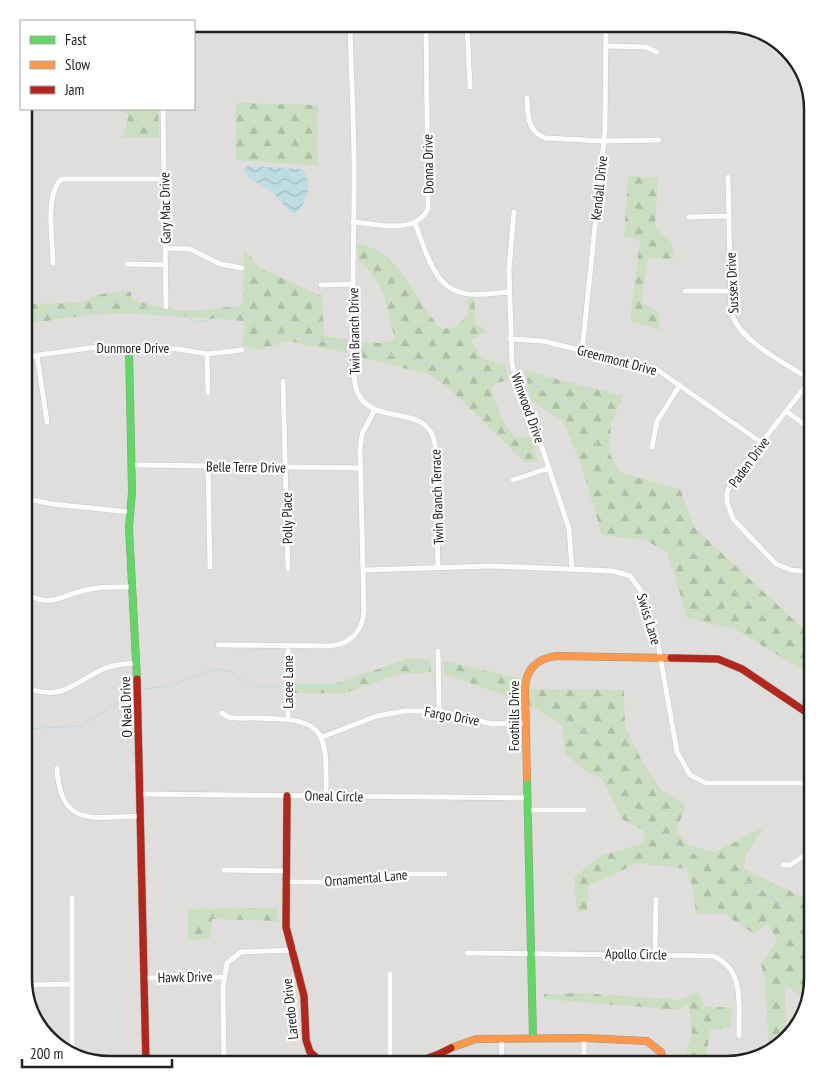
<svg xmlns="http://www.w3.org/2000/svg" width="836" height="1089" font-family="'PT Sans Narrow',sans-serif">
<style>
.residential{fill:#dfdedc}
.forest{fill:url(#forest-firs)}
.water{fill:url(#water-waves)}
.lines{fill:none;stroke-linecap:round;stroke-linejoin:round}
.stream{stroke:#bfdbe3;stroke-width:1}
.street-casing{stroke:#c9c8c7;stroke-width:6}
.fast-casing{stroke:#999a82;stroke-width:8}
.slow-casing{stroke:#999a82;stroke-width:8}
.jam-casing{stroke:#999a82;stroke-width:8}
.street{stroke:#fdfcfc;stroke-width:5}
.fast{stroke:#63d668;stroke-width:7}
.slow{stroke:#ff974d;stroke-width:7}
.jam{stroke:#b3261e;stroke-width:7}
.labels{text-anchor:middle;stroke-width:4.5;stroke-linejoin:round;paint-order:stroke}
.street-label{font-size:14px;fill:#222;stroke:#fff}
.rim{fill:none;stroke:#222;stroke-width:2.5}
</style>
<defs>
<pattern id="forest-firs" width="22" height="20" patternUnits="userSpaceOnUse" patternTransform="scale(1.25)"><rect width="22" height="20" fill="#cbdec1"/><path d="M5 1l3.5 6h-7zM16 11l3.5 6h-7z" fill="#aebea6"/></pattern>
<pattern id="water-waves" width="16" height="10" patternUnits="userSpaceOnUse" patternTransform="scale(1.25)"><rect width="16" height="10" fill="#bfdbe3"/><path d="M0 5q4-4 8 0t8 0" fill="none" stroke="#a4bcc2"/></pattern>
</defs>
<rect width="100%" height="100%" fill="#f0eeeb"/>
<path class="residential" d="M194 24H732L770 35 798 62 812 110V980L801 1022 774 1051 727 1065H109L67 1054 38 1027 24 979V109H194Z"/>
<path class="forest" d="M236 103 318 105V166L236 160Z
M117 109H158L159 137H122L129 115Z
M628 176 658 178 655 227 672 243 673 259 648 258 641 302 659 313 660 330 630 321 640 240 624 237Z
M358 243C366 246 376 249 383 254 409 273 419 307 442 329L455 327 468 315V298H474L476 324 482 327 486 332 471 340 482 359 505 365 509 380 497 383 491 389 503 422 515 437H532L538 461 525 462 455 394 431 375 361 357V342L380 343 395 340C388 312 384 277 358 261Z
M244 249 260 268 322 296 324 336 348 339 347 353 288 341 258 350 243 346 244 321 127 313 88 315 24 324V304L83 303C91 293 119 291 131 292L132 300 179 311 206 310 243 305Z
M525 371 623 396 611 424 609 453 621 473 680 489 694 527 812 637V676L735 629 687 618 668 553 645 540 602 535 580 461 563 421 531 401Z
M410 658 430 660 431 672 396 675 345 693H292V684H335Z
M443 661 519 678 518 700 444 674Z
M527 689 624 690 625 727 642 761 660 789 686 805 676 831 689 845 715 852 764 827 745 856 744 869 808 900 812 898V980L807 1000 785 985 786 1038 774 1051 769 1052 765 979 761 965 777 940 767 923 754 934 725 914H696L693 889 686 869 638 863 588 886 587 911 577 912 574 878 598 857 643 843 644 831 623 820 601 778 591 775 565 754 563 726 529 705Z
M277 908 279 921 212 919 210 938 188 941V909Z
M699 992 704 1006 733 1008 730 1027 710 1030 707 1052 712 1065H668V1061L685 1054 692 1036 689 1004 677 1010 544 999V994L583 993 678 1000Z"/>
<path class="water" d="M248 166 302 169C313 181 308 205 295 213H291L271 191 249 178 244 170Z"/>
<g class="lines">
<path class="stream" d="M24 320 47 314 99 311 111 305 121 302 149 308 167 315 184 316 198 322 212 319 228 311H237L248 314 259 327 349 348
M360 348 469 372 507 376
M527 381 585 415 593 432 601 460 615 484 635 513 651 529 703 559 738 595 812 657
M444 668 520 690
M296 687C311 687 327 688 343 685 374 677 398 659 432 666
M145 689 170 686 204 672 219 669 231 672 253 686 281 687
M533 699 587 732 608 769 619 795 653 832 755 886 812 923
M24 729 81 726 134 692"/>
<g class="street-casing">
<path id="street" d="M350 24C351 79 355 135 354 191 354 226 353 261 353 297 354 321 351 367 356 388 368 430 428 400 435 444L438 568
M467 24 470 87
M606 46 646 47 657 52
M527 98C528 115 527 131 545 138L604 141 659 140
M163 109 166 307
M728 177 731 310C736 340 787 364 811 380
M514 212 509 269 512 364 517 384 540 441 569 529 572 569
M689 217 729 216
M353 222C376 224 415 235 428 209L426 24
M415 223C424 246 433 285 459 292 474 297 494 293 509 292
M166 248 190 249 220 264 242 268
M53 263C53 241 44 193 62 179H165
M127 264 166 265
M321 285 353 284
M685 291H731
M510 339 543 341 656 369 762 443
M582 351 605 130 606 24
M207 354 208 393
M37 355 47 422
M24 357 97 347 178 349 207 354 242 350
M283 381 288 569
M786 411 812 430
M652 447 657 421 680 385
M132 465 361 468
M208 466 210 567
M513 480 549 468
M24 498 52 504 130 512
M363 570 493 566 613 571 630 576 641 591 658 644 677 752 690 775 706 783H812
M812 572 791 570 776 564 733 519 727 502V492L733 479 812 378
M24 592C52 611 63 593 91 589 104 586 117 587 131 587
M218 645 330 646C350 644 362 632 364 612L360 449 362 434 374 411
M438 651 439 711
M24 687C66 703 73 681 106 668 116 664 127 664 137 663
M222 713C230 720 240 718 251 718 325 719 327 725 326 796
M288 719V646
M322 737 377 716 405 711H439L492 724 526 723
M57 768C60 829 94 817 141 816
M141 794 528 798
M528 810H584
M783 865H790L812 851
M224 870 286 871
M286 882H352L392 874H445
M72 898V1055
M467 953 713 956C746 970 738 1006 739 1036
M655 955 656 899
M390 974V1065
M146 978 224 977
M25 985 72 984
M224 1065 223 987 227 963 241 952 294 950
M501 1065 502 1038
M584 1065V1038"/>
</g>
<g class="fast-casing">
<path id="fast" d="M129 348 132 492 129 528 137 679
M527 778 533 1038"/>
</g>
<g class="slow-casing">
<path id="slow" d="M527 778 525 689C526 669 536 659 556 656L671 658
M451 1048 476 1039 584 1038 647 1041 661 1052 665 1065"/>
</g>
<g class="jam-casing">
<path id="jam" d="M671 658 718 659 742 669 812 716
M137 679 146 1065
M287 796 286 927 304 996 306 1040 310 1052 320 1061 331 1064C376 1065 410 1071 451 1048"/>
</g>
<use href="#street" class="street"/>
<use href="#fast" class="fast"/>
<use href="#slow" class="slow"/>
<use href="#jam" class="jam"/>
</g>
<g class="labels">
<g class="street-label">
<text transform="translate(428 164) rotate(-91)" y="5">Donna Drive</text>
<text transform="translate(599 188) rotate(-84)" y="5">Kendall Drive</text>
<text transform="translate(165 208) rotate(-91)" y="5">Gary Mac Drive</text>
<text transform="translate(732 283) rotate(-93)" y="5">Sussex Drive</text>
<text transform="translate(354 331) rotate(-91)" y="5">Twin Branch Drive</text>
<text x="133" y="353">Dunmore Drive</text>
<text transform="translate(617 360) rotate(15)" y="5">Greenmont Drive</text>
<text transform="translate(528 408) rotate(70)" y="5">Winwood Drive</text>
<text transform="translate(749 462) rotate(-54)" y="5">Paden Drive</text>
<text transform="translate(246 467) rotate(1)" y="5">Belle Terre Drive</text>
<text transform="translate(437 497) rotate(-92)" y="5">Twin Branch Terrace</text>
<text transform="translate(287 518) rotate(-91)" y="5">Polly Place</text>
<text transform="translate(649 619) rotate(73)" y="5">Swiss Lane</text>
<text transform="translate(288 682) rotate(-90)" y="5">Lacee Lane</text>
<text transform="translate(126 707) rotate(-92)" y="5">O Neal Drive</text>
<text transform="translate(452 716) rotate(10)" y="5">Fargo Drive</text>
<text transform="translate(514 716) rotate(-90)" y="5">Foothills Drive</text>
<text transform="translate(334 796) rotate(1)" y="5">Oneal Circle</text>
<text transform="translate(366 878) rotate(-5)" y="5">Ornamental Lane</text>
<text transform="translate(636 954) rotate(1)" y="5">Apollo Circle</text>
<text transform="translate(185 977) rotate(-1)" y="5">Hawk Drive</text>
<text transform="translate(290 1009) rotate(-96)" y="5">Laredo Drive</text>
</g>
</g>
<path d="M0 0H836V1089H0ZM109 32H727A77 77 0 0 1 804 109V979A77 77 0 0 1 727 1056H109A77 77 0 0 1 32 979V109A77 77 0 0 1 109 32Z" fill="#fff" fill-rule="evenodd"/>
<path class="rim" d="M109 32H727A77 77 0 0 1 804 109V979A77 77 0 0 1 727 1056H109A77 77 0 0 1 32 979V109A77 77 0 0 1 109 32Z"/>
<rect x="20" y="20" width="175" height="90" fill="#ffffff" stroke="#a7a7a7"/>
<rect x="30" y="36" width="25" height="8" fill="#63d668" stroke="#a7a7a7"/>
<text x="65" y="45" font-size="15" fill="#222222">Fast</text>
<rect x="30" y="61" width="25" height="8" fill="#ff974d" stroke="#a7a7a7"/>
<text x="65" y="70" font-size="15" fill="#222222">Slow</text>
<rect x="30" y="86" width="25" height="8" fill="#b3261e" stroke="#a7a7a7"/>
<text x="65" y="95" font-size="15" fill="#222222">Jam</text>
<path d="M22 1059v8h150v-8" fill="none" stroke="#222222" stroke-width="2.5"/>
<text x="30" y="1059" font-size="15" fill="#222222" stroke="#ffffff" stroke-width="4" paint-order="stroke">200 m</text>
</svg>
